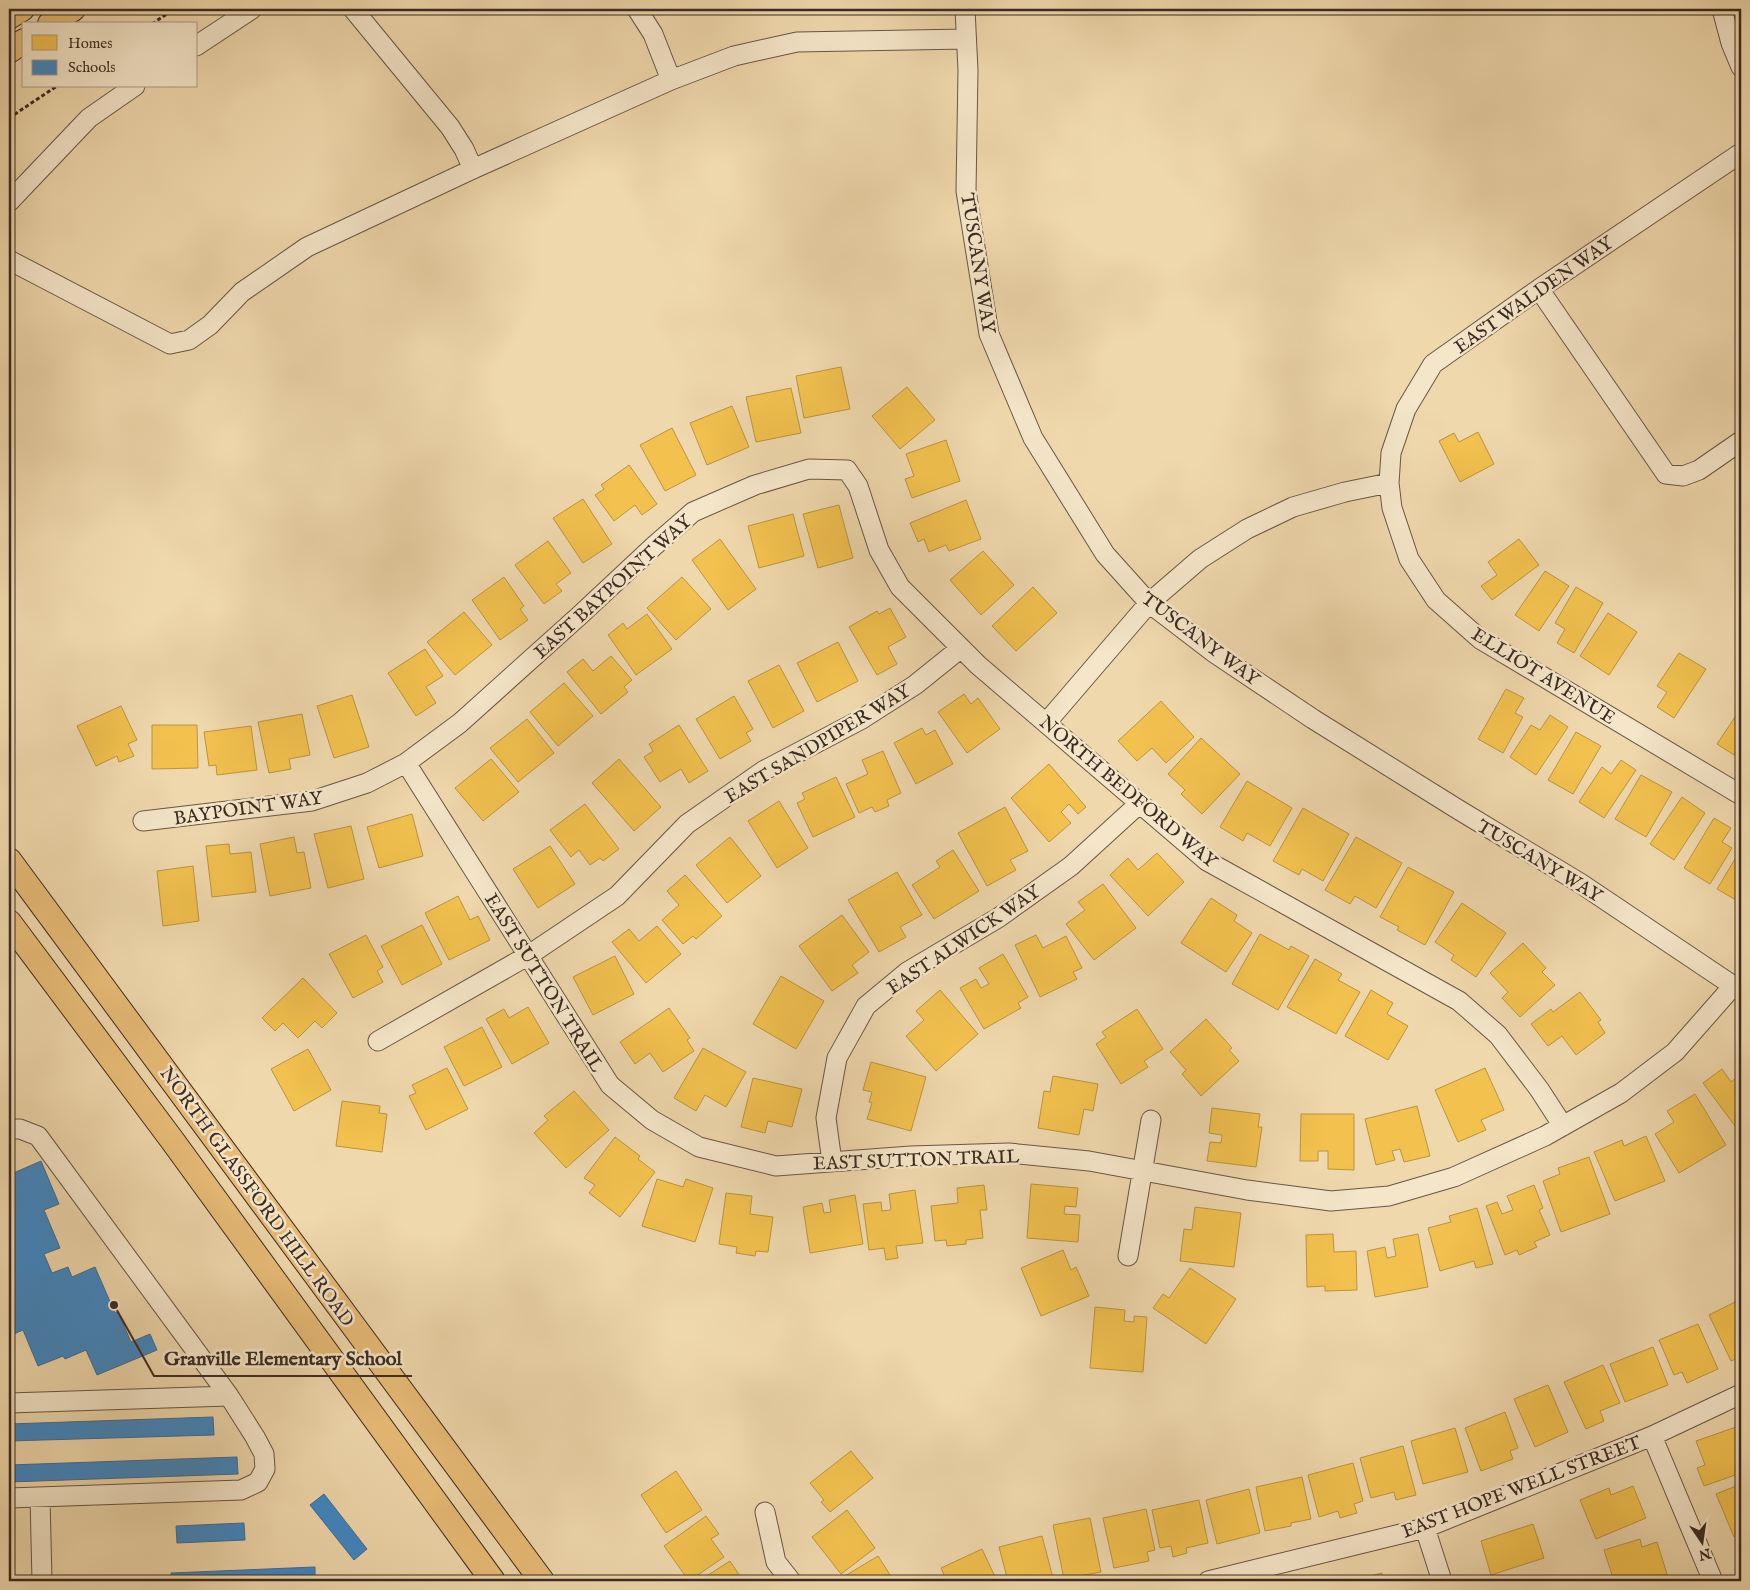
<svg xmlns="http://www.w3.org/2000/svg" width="1750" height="1590" font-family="'IM FELL English',serif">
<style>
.homes{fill:#f2c14e;stroke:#bb9441}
.schools{fill:#3f88c5;stroke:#3e6c94}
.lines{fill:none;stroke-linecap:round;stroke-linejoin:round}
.minor-casing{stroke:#685644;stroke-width:21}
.major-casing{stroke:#3b2b22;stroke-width:26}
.path{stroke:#3b2b22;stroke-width:3;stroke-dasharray:4 2.5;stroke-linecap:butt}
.minor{stroke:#f5e6c9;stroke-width:19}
.major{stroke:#e8bc76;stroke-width:24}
.labels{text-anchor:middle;stroke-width:5;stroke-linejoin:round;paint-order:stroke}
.street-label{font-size:19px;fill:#3b2b22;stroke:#f5e6c9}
.leader{fill:none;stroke:#3b2b22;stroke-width:2}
.callout-dot{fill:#3b2b22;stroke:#f5e6c9;stroke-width:2}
.callout-label{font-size:20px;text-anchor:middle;font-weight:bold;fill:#3b2b22;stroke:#f5e6c9;stroke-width:5;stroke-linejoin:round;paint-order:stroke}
</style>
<rect width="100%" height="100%" fill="#efd8ac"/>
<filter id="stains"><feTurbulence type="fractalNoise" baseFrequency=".004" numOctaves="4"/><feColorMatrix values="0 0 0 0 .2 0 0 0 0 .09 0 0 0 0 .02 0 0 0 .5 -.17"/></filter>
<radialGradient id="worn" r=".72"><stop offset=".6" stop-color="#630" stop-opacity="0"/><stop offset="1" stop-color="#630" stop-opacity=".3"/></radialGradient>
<path class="homes" d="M841 367 850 409 804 418 796 376Z
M907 387 935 420 900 449 872 416Z
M791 388 801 433 756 442 746 397Z
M732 406 749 447 707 465 690 423Z
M672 428 696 475 665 491 640 445Z
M1478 432 1494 464 1460 482 1439 441 1454 433 1459 442Z
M946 440 960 481 912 498 905 479 914 476 906 454Z
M629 465 657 504 642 515 635 505 614 521 595 495 604 489 601 485Z
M583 499 612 544 583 563 553 518Z
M966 500 981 539 949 551 946 545 929 552 924 539 918 542 910 523Z
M839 505 853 558 818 568 803 514Z
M793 514 804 556 759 568 748 526Z
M720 539 756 589 728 610 692 560Z
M1519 539 1539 565 1492 600 1481 586 1497 575 1488 562Z
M548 541 571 573 556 584 562 591 544 604 515 565Z
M983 551 1014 585 981 615 950 580Z
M1545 571 1569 586 1539 631 1515 615Z
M504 577 524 606 520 609 528 620 500 640 472 600Z
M682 577 711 609 676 640 647 608Z
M1033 587 1057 613 1016 651 992 626Z
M1576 587 1603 603 1574 653 1557 643 1565 629 1555 623Z
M890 608 906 637 888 647 897 664 877 675 849 627 877 611 879 614Z
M464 612 492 645 455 675 427 642Z
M1608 613 1637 632 1609 675 1580 656Z
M647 614 672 649 636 675 608 635 623 623 627 629Z
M838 642 858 681 817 702 797 663Z
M425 649 443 676 426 687 436 703 416 716 388 673Z
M1679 653 1706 669 1674 718 1657 707 1667 692 1657 686Z
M611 656 632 680 624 687 628 692 601 714 567 672 583 659 593 671Z
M779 665 804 711 773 728 748 681Z
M564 683 593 716 558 746 530 712Z
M1506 689 1524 698 1515 713 1523 717 1503 753 1478 739Z
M964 694 971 704 978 698 1000 729 967 753 938 712Z
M352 695 369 747 334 758 317 706Z
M734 696 753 729 746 733 751 741 720 759 696 719Z
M1161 701 1194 737 1166 763 1152 748 1137 761 1118 741Z
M121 706 137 740 128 744 134 756 119 762 117 756 96 766 77 726Z
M1741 708V744L1734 755 1717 744Z
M302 714 310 755 289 759 291 769 269 773 258 722Z
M1550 715 1568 727 1536 775 1510 757 1531 725 1540 730Z
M527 719 554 753 518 782 490 748Z
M152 725H197L198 768 152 769Z
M679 725 708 771 689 783 681 769 660 782 644 757 653 751 649 744Z
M251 726 257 770 217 775 216 765 209 766 204 732Z
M922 728 926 735 935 730 953 764 916 784 894 743Z
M1576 732 1601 746 1573 794 1548 780Z
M1201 738 1240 774 1202 814 1181 794 1185 790 1168 774Z
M883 751 901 793 887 800 889 806 875 812 872 807 859 813 846 784 868 774 862 760Z
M491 759 519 792 483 821 455 788Z
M619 759 661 807 634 831 592 783Z
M1621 760 1636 770 1604 818 1579 802 1602 767 1611 774Z
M1049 764 1086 807 1078 814 1069 804 1061 812 1071 823 1049 842 1011 798Z
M1641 775 1672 792 1646 837 1615 819Z
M836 777 855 817 813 837 797 803 805 799 802 793Z
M1247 781 1292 808 1270 846 1247 833 1243 841 1220 827Z
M1682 797 1705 813 1674 860 1650 844Z
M779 801 808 848 777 868 748 821Z
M585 804 619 849 603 861 600 858 590 865 579 850 571 857 550 830Z
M1005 807 1028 851 1010 860 1016 870 987 886 958 833Z
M1303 808 1349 834 1323 881 1302 869 1299 875 1273 861Z
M412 814 423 856 379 868 367 827Z
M1714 818 1731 828 1722 842 1732 848 1710 884 1684 868Z
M351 826 364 879 328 888 314 834Z
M294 837 297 853 304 852 311 888 270 896 260 844Z
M730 837 761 876 727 903 696 865Z
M1356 837 1402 863 1376 908 1355 896 1350 904 1325 890Z
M229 844 230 854 251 852 256 892 212 897 206 846Z
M550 846 575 884 538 908 513 869Z
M953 850 979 891 934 919 912 885 940 867 936 861Z
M1157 853 1184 882 1148 916 1110 875 1128 858 1138 870Z
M1738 854 1741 856V903L1717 889Z
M193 866 199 921 163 926 157 871Z
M1408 867 1454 892 1425 945 1397 930 1399 927 1380 917Z
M897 872 922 915 900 927 906 937 879 952 848 900Z
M685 875 722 916 696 939 693 936 683 944 662 920 679 905 667 891Z
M1103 884 1136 928 1094 960 1066 924 1085 910 1078 902Z
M458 896 470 920 478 916 490 940 449 960 425 913Z
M1211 898 1237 915 1234 921 1252 933 1226 972 1181 943Z
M1462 903 1506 933 1476 977 1451 960 1454 955 1435 942Z
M842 915 869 952 852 965 858 973 832 991 799 946Z
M422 925 442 964 402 985 381 946Z
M657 926 681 954 646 983 612 942 629 929 639 941Z
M1260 934 1289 950 1291 946 1309 956 1278 1010 1232 984Z
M366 935 383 967 377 971 383 982 353 998 329 954Z
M1036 935 1043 948 1066 936 1082 968 1073 972 1077 979 1040 997 1015 945Z
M1523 943 1546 968 1542 972 1555 985 1520 1017 1502 998 1508 992 1490 973Z
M1003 954 1028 997 1018 1003 1021 1008 984 1029 960 988 976 979 981 988 989 984 979 968Z
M615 956 634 994 593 1015 573 977Z
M1315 959 1342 974 1338 980 1360 992 1336 1034 1287 1007Z
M781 976 824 1001 796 1049 753 1024Z
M303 978 337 1013 322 1028 315 1021 298 1038 283 1023 275 1031 262 1018Z
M940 990 978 1034 936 1071 906 1036 924 1020 916 1011Z
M1371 990 1393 1003 1387 1014 1408 1026 1388 1060 1345 1036Z
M1580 992 1601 1020 1598 1022 1605 1033 1576 1055 1562 1036 1548 1046 1531 1024 1551 1009 1553 1012Z
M528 1007 549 1043 512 1064 486 1019 504 1009 509 1018Z
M669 1008 690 1038 687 1040 694 1051 663 1072 650 1053 635 1064 620 1042Z
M1137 1009 1163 1049 1144 1061 1148 1067 1121 1084 1096 1044 1106 1037 1102 1032Z
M1206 1019 1232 1048 1229 1050 1239 1061 1201 1096 1182 1074 1186 1070 1170 1052Z
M482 1027 502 1067 464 1086 444 1047Z
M703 1048 746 1072 726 1107 705 1095 696 1111 674 1098Z
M308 1049 331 1090 294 1111 271 1069Z
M871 1062 926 1077 911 1131 867 1119 872 1103 869 1102 872 1092 863 1090Z
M447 1068 468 1109 426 1130 409 1096 416 1093 412 1085Z
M1485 1068 1504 1110 1481 1120 1486 1130 1458 1142 1435 1090Z
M1722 1069 1731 1082 1741 1074V1127L1738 1130 1703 1083Z
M1053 1076 1098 1084 1093 1111 1084 1109 1079 1135 1038 1128 1044 1091 1050 1092Z
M753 1078 802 1089 792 1127 768 1121 765 1133 741 1127Z
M574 1091 609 1130 566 1168 534 1133 548 1120 544 1116Z
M1695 1094 1726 1145 1679 1173 1655 1134 1674 1122 1667 1111Z
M342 1101 380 1106 379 1113 387 1114 382 1152 336 1146Z
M1417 1106 1430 1156 1404 1162 1400 1149 1392 1151 1395 1160 1376 1165 1365 1119Z
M1212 1108 1260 1114 1258 1127H1262L1256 1167 1207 1161 1210 1142 1221 1143 1222 1135 1209 1133Z
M1301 1114H1354V1170L1328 1169V1151H1318V1161H1300Z
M1646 1136 1665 1181 1615 1201 1594 1152 1622 1140 1624 1146Z
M615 1137 640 1156 638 1159 655 1172 620 1217 589 1193 595 1185 584 1178Z
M1589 1157 1610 1214 1561 1232 1543 1181 1560 1174 1558 1168Z
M657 1179 683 1187 686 1179 713 1188 695 1242 642 1226Z
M1031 1184 1078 1188 1076 1207 1065 1206 1064 1214 1080 1215 1078 1242 1027 1238Z
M984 1185 987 1210H980L983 1238 966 1240V1244L947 1246 946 1240 935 1241 931 1206 958 1203 957 1188Z
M1534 1185 1543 1208 1539 1210 1550 1235 1534 1242 1537 1247 1519 1255 1517 1250 1505 1255 1486 1206 1497 1202 1502 1214 1513 1210 1507 1196Z
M915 1190 923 1243 896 1246 898 1258 886 1260 884 1248 869 1250 863 1204 881 1202 882 1211 891 1210 889 1194Z
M726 1193 752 1196 750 1214 773 1217 768 1252 756 1251 755 1256 736 1253 737 1247 719 1244Z
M855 1195 863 1244 810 1253 803 1207 822 1203 824 1213 831 1212 829 1200Z
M1195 1207 1241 1213 1234 1267 1180 1261 1184 1229 1192 1230Z
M1477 1208 1493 1264 1476 1268 1474 1261 1440 1271 1428 1228 1451 1222 1449 1216Z
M1333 1234 1334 1252 1356 1251 1357 1290 1325 1291V1286L1307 1287 1306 1235Z
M1418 1234 1428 1287 1375 1297 1367 1251 1385 1247 1387 1258 1396 1256 1393 1239Z
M1063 1250 1071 1270 1076 1267 1089 1296 1041 1316 1021 1268Z
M1190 1268 1236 1299 1206 1344 1153 1308 1163 1294 1169 1298Z
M1741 1299V1357L1731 1361 1709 1315Z
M1095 1307 1125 1310 1124 1321 1134 1322V1316L1147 1317 1143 1372 1090 1368Z
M1698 1324 1718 1369 1687 1383 1682 1372 1674 1375 1659 1340Z
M1653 1347 1668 1385 1625 1402 1610 1364Z
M1603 1365 1620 1403 1600 1411 1604 1421 1586 1429 1564 1382Z
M1548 1385 1568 1432 1535 1447 1514 1399Z
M1505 1412 1518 1448 1510 1451 1513 1459 1481 1471 1465 1428Z
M1736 1427 1741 1442V1473L1704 1486 1697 1468 1705 1465 1696 1441Z
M1455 1428 1468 1472 1423 1484 1411 1441Z
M1403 1446 1416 1495 1396 1500 1394 1492 1371 1498 1360 1458Z
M851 1451 873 1478 830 1512 821 1502 824 1500 810 1483Z
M1353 1463 1363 1501 1354 1504 1357 1513 1340 1518 1338 1511 1319 1517 1308 1475Z
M676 1471 702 1510 666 1533 641 1495Z
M1302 1477 1311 1519 1291 1523V1526L1265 1531 1256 1487Z
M1741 1484V1534L1734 1537 1716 1494Z
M1633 1486 1646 1518 1596 1539 1580 1500 1609 1488 1611 1495Z
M1249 1489 1260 1533 1217 1544 1206 1500Z
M1199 1500 1208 1543 1186 1548 1187 1553 1173 1557 1171 1546 1160 1548 1152 1510Z
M1146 1509 1155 1550 1147 1552 1149 1561 1114 1568 1103 1518Z
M847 1510 875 1548 841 1574 812 1537Z
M706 1516 719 1534 711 1539 724 1557 689 1581 664 1546Z
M1090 1518 1101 1572 1064 1579 1053 1525Z
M1533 1524 1544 1558 1491 1575 1481 1541Z
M1042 1536 1053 1578 1041 1581H1008L999 1547Z
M1640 1539 1642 1547 1657 1542 1667 1574 1645 1581H1614L1604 1550Z
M982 1549 997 1581H947L941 1568Z
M878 1556 894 1581H841L840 1579Z
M730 1561 743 1581H699Z
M1741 1566V1581H1738L1735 1568Z
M1382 1573 1384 1581H1350Z"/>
<path class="schools" d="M41 1161 59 1204 44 1210 60 1248 44 1254 52 1273 68 1267 72 1277 95 1267 115 1313 118 1312 131 1342 150 1334 157 1350 97 1375 86 1350 65 1359 63 1356 38 1366 23 1330 9 1336V1175Z
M213 1417 214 1435 9 1441V1424Z
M237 1457 238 1474 9 1482V1465Z
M324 1494 367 1549 354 1560 310 1505Z
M244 1523 245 1540 177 1543 176 1526Z
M315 1567V1581H171V1573Z"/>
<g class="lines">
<g class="minor-casing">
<path id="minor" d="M353 9 450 127 464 149 473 169
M637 9 653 34 671 80
M965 9 968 70 966 191 989 334 1033 438 1105 554 1149 603 1213 652 1313 719 1459 810 1580 883 1741 991
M1722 9 1731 43 1741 67
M196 46 252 9
M1741 153 1539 289 1433 364 1406 409 1391 453 1389 483 1392 508 1409 559 1436 600 1480 639 1741 795
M9 202 89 118 135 86
M9 260 170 344 189 340 210 325 242 292 307 247 473 169 671 80 734 56 797 42 966 39
M1539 289 1666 474 1683 476 1699 470 1741 441
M1046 723 1149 603 1200 559 1247 529 1293 507 1345 492 1389 483
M406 763 610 1085 652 1120 699 1147 776 1166 911 1156 1009 1153 1089 1161 1247 1190 1331 1201 1389 1196 1454 1177 1545 1136 1621 1093 1675 1052 1734 985
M143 821 312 801 367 783 406 763 460 723 579 616 654 546 693 512 755 485 809 469 847 470 858 486 879 550 900 587 978 665 1207 861 1459 1001 1498 1035 1539 1089 1563 1126
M378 1041 529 955 617 896 687 824 763 771 862 719 915 685 961 648
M9 1129H20L38 1136 229 1396 255 1437 264 1454 265 1469 258 1482 241 1490 9 1498
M832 1162 826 1118 837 1058 866 1006 907 972 998 918 1071 866 1140 803
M1128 1256 1151 1120
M9 1403 229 1396
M1652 1436 1713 1581
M40 1497 42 1581
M765 1512 776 1562 791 1581
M1425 1528 1442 1581
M1208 1581 1425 1528 1652 1436 1741 1394"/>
</g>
<g class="major-casing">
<path id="major" d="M9 17 22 9
M50 24 73 9
M9 51 24 41
M9 860 542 1581
M9 922 172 1140 493 1581"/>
</g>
<path class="path" d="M152 24 174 9
M9 118 57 86"/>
<use href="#minor" class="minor"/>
<use href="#major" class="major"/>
</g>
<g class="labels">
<g class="street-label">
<text transform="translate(979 263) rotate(81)" y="7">TUSCANY WAY</text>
<text transform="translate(1533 294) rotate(-35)" y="7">EAST WALDEN WAY</text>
<text transform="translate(612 586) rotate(-42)" y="7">EAST BAYPOINT WAY</text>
<text transform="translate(1201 638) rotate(37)" y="7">TUSCANY WAY</text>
<text transform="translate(1544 675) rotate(32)" y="7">ELLIOT AVENUE</text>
<text transform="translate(817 743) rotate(-31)" y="7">EAST SANDPIPER WAY</text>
<text transform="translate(1129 791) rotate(40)" y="7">NORTH BEDFORD WAY</text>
<text transform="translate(248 807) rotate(-8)" y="7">BAYPOINT WAY</text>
<text transform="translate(1540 860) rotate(31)" y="7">TUSCANY WAY</text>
<text transform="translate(963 939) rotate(-34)" y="7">EAST ALWICK WAY</text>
<text transform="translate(545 982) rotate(58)" y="7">EAST SUTTON TRAIL</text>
<text transform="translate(916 1159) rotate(-2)" y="7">EAST SUTTON TRAIL</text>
<text transform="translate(258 1196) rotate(54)" y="7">NORTH GLASSFORD HILL ROAD</text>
<text transform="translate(1521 1486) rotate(-21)" y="7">EAST HOPE WELL STREET</text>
</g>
</g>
<path class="leader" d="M114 1305L154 1376H412"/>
<circle class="callout-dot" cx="114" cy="1305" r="5"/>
<g class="callout-label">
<text x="283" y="1365">Granville Elementary School</text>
</g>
<rect width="1750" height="1590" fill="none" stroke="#efd8ac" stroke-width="30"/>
<rect x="10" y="10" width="1730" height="1570" fill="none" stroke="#3b2b22" stroke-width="2.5"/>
<rect x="15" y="15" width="1720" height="1560" fill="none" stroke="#3b2b22"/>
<rect x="22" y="22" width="175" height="65" fill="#f5e6c9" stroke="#ab9b86"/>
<rect x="32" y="35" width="25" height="15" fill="#f2c14e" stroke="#ab9b86"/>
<text x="68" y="48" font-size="15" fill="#3b2b22">Homes</text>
<rect x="32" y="60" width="25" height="15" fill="#3f88c5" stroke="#ab9b86"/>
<text x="68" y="72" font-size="15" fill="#3b2b22">Schools</text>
<g transform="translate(1702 1542) rotate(167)" stroke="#f5e6c9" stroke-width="4" paint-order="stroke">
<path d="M0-4L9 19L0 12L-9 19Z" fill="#3b2b22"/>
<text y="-8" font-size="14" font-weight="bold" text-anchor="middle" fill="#3b2b22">N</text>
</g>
<rect width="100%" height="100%" filter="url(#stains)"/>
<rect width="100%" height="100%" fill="url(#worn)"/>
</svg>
